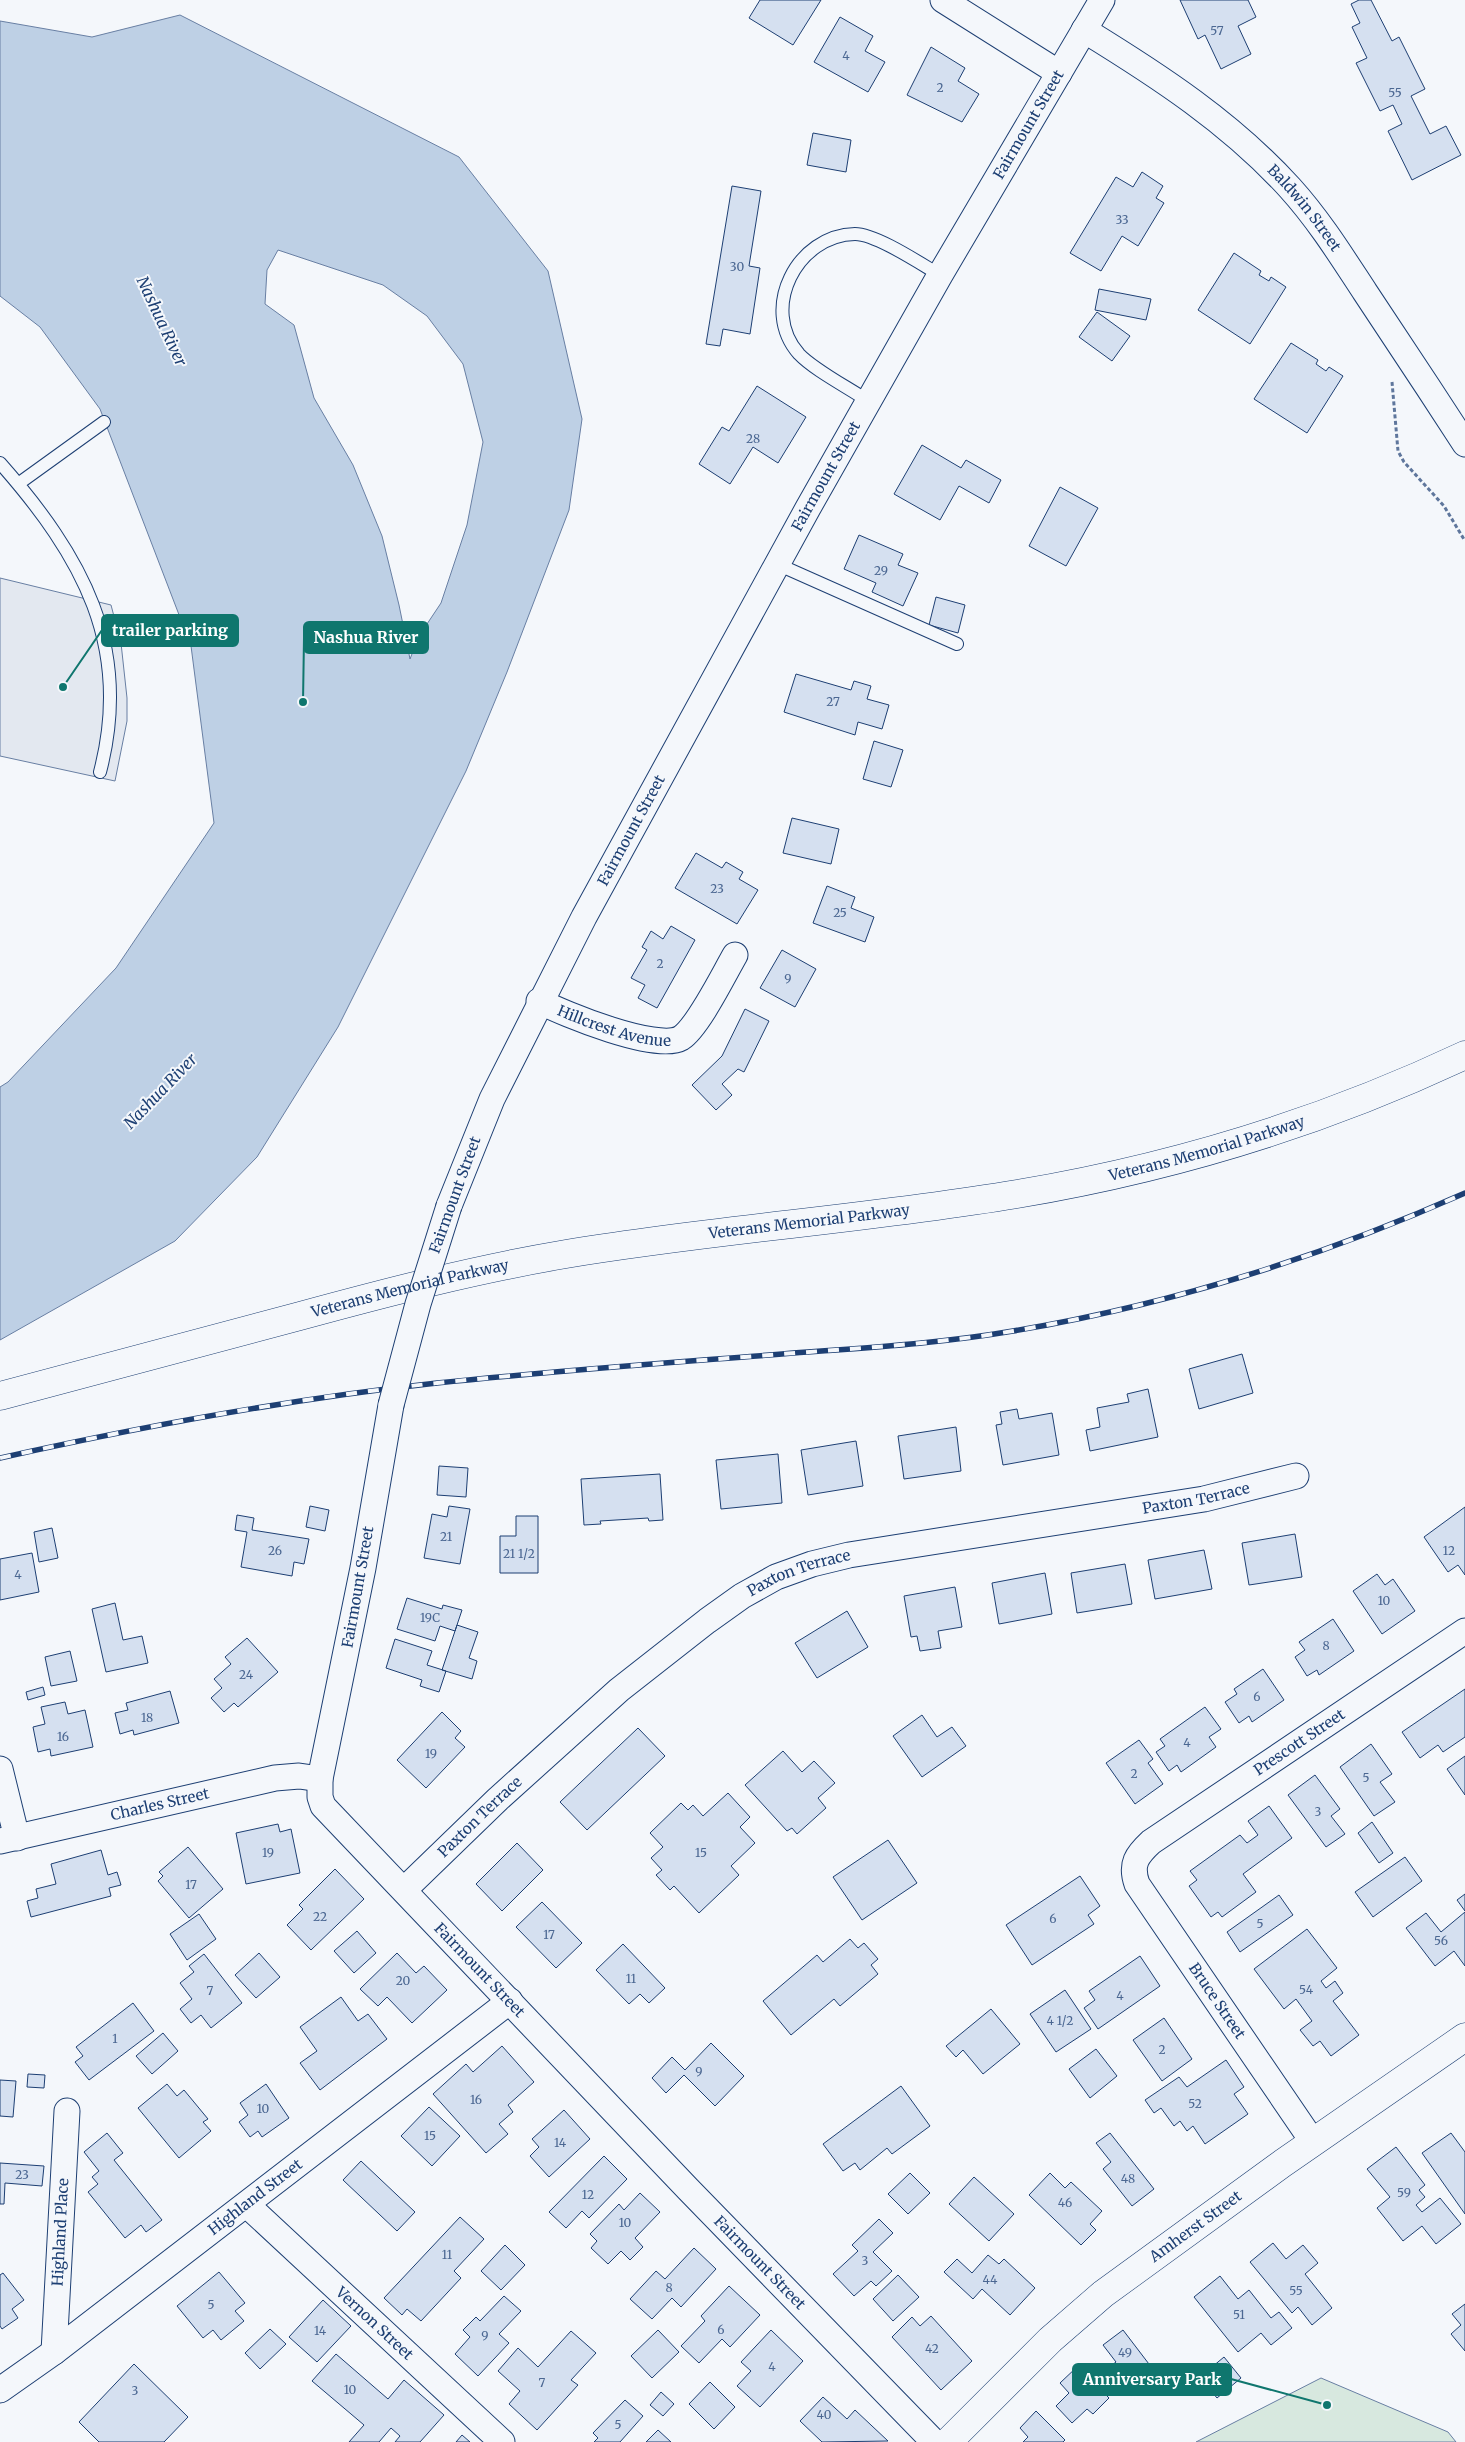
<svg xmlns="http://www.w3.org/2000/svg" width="1465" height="2442" font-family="Merriweather,serif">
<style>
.green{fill:#d7e8df;stroke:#687fa3}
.parking{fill:#e3e8f0;stroke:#687fa3}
.water{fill:#bed0e5;stroke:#687fa3;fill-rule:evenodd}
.building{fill:#d5e0f0;stroke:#1d3f73}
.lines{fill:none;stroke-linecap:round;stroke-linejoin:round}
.lane-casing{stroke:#1d3f73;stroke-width:14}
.street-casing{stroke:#1d3f73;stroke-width:27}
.secondary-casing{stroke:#1d3f73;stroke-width:29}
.path{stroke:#5e769c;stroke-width:3;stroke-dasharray:4 2.5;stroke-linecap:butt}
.lane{stroke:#f4f7fb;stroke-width:12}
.street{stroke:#f4f7fb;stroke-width:25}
.secondary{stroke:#f4f7fb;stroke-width:28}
.rail-casing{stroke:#1d3f73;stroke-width:5.5}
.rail{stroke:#f4f7fb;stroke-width:4;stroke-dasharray:11;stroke-linecap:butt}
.street-bridge-casing{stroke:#1d3f73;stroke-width:27;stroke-linecap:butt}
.street-bridge{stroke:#f4f7fb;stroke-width:25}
.labels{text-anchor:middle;stroke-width:4;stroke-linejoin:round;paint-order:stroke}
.number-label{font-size:12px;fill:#4b6792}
.street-label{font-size:15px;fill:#1d3f73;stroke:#f4f7fb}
.water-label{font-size:16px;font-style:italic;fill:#1d3f73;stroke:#f4f7fb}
.leader{fill:none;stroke:#0f766e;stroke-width:2}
.callout-dot{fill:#0f766e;stroke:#f4f7fb;stroke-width:2}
.callout{fill:#0f766e;stroke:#0f766e;stroke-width:2}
.callout-label{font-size:16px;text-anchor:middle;font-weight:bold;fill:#fff}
</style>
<rect width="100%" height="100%" fill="#f4f7fb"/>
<path class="green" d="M1321 2378 1448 2432 1456 2442H1196Z"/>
<path class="parking" d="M0 578 111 605 121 643 127 698V721L115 781 0 756Z"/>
<path class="water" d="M180 15 459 157 548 271 582 419 569 510 507 672 466 771 338 1027 257 1157 175 1241 0 1340V1087L8 1082 116 968 214 823 191 646 100 409 40 327 0 296V21L92 37ZM278 250 383 285 427 316 463 364 483 442 467 525 441 603 419 636 410 659 399 605 382 536 353 465 314 398 294 325 265 304 267 270Z"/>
<path class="building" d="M760 0H821L793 45 749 18Z
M1180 0H1248L1256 17 1238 26 1251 54 1221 69 1205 35 1198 39Z
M1359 0H1371L1392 41 1399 37 1425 89 1411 96 1430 134 1446 126 1461 155 1412 180 1388 131 1402 124 1393 105 1380 111 1356 63 1367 58 1352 27 1360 23 1351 4Z
M840 17 873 36 865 51 885 62 868 92 814 62Z
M931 47 965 68 958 81 979 94 962 122 907 95Z
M813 133 851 140 846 172 807 165Z
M1142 172 1163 186 1156 198 1164 203 1138 246 1122 236 1101 271 1070 253 1116 177 1133 187Z
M732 186 761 191 749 266 760 268 750 334 723 329 720 346 706 344Z
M1234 253 1261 271 1259 275 1269 281 1271 277 1286 287 1250 344 1198 310Z
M1099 289 1151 299 1146 320 1095 310Z
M1097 312 1130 336 1112 361 1079 337Z
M1291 343 1318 360 1316 364 1326 371 1329 367 1343 376 1307 433 1254 399Z
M757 386 806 417 778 463 753 447 730 484 699 464 722 427 729 431Z
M922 445 961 468 966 460 1001 480 989 503 959 486 940 520 894 494Z
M1060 487 1098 508 1066 566 1029 546Z
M859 535 903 554 898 565 918 573 903 606 872 592 876 583 844 569Z
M936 597 965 605 958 633 929 625Z
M796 674 851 690 854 681 871 686 867 699 889 705 882 729 858 722 855 735 784 712Z
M874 741 903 750 891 787 863 779Z
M792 818 839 829 831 864 783 853Z
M696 853 722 868 726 862 743 872 739 879 758 890 737 924 675 888Z
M827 886 855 897 851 908 874 917 865 942 813 923Z
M671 926 695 940 657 1008 638 998 645 985 631 978 647 950 642 947 651 931 663 939Z
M782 950 816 969 795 1007 760 988Z
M745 1009 769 1021 744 1072 738 1069 722 1084 732 1095 716 1110 692 1085 722 1056Z
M1242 1354 1253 1393 1199 1409 1189 1369Z
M1148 1389 1158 1437 1090 1451 1086 1430 1100 1427 1097 1408 1129 1402 1127 1394Z
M1017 1409 1019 1419 1052 1413 1059 1455 1003 1465 996 1425 1002 1424 1000 1412Z
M956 1427 961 1471 904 1479 898 1436Z
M856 1441 863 1486 808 1495 801 1450Z
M778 1454 782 1503 721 1509 716 1460Z
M439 1466 468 1468 466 1497 437 1495Z
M660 1474 663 1520 649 1521 648 1518 600 1521 601 1524 584 1525 581 1479Z
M310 1506 329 1510 325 1531 306 1527Z
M449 1506 470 1509 460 1564 424 1558 432 1514 447 1517Z
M1465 1507V1575L1458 1565 1448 1572 1424 1537Z
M237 1515 254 1518 252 1530 309 1539 304 1564 294 1562 292 1576 241 1567 247 1532 235 1530Z
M516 1516H538V1573H500V1536H516Z
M52 1528 58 1558 39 1562 34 1532Z
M1295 1534 1302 1577 1249 1585 1242 1543Z
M1204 1550 1212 1589 1155 1599 1148 1560Z
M32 1553 39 1592 0 1600V1559Z
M1125 1564 1132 1604 1077 1613 1071 1573Z
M1045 1573 1052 1614 999 1624 992 1583Z
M1377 1574 1385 1585 1393 1579 1415 1611 1382 1634 1353 1591Z
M955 1587 962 1627 938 1631 941 1648 920 1651 917 1636 911 1637 904 1596Z
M407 1598 442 1609 443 1605 462 1610 455 1631 440 1626 435 1641 397 1629Z
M115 1603 123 1640 142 1636 148 1663 106 1672 92 1609Z
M847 1611 868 1647 817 1678 795 1643Z
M1333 1619 1354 1651 1319 1675 1317 1670 1307 1676 1295 1657 1305 1650 1299 1642Z
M457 1625 478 1632 469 1658 477 1661 472 1679 442 1670Z
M247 1638 278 1672 238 1707 234 1703 224 1712 211 1698 222 1688 214 1679 231 1664 225 1657Z
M395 1639 432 1651 427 1665 446 1671 439 1692 420 1686 422 1680 386 1668Z
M70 1651 77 1681 51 1686 45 1657Z
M1263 1669 1284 1700 1252 1722 1249 1716 1239 1723 1225 1702 1237 1694 1234 1689Z
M43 1687 45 1695 28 1700 26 1692Z
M1465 1689V1737L1443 1752 1438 1745 1420 1758 1402 1732Z
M170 1691 179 1723 134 1735 133 1730 120 1734 115 1713 128 1710 126 1703Z
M65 1702 68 1714 85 1710 93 1747 51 1756 50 1749 38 1752 33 1727 45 1724 41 1707Z
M1205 1707 1221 1729 1209 1737 1216 1747 1181 1772 1177 1765 1169 1771 1156 1752 1165 1746 1160 1739Z
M442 1712 461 1731 455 1738 465 1747 426 1788 397 1760Z
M922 1715 937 1737 952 1727 966 1746 922 1777 893 1736Z
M638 1728 665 1756 587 1830 560 1802Z
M1139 1740 1153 1759 1148 1763 1163 1784 1135 1804 1106 1763Z
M1371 1744 1392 1774 1380 1782 1395 1802 1374 1816 1340 1767Z
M783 1751 802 1772 814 1761 835 1783 818 1798 826 1808 797 1834 792 1828 787 1831 745 1785Z
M1465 1756V1795L1447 1769Z
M1315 1775 1340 1809 1331 1816 1345 1834 1326 1847 1288 1795Z
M728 1793 750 1817 740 1827 755 1843 731 1866 739 1875 699 1913 674 1886 670 1890 656 1875 662 1870 651 1858 663 1847 650 1833 681 1803 688 1810 693 1805 703 1816Z
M1269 1806 1292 1838 1243 1874 1256 1892 1222 1917 1218 1912 1211 1917 1189 1886 1197 1880 1190 1871 1240 1835 1247 1843 1258 1835 1248 1821Z
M1372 1822 1393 1853 1379 1863 1358 1833Z
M278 1824 280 1832 291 1829 300 1873 246 1884 236 1833Z
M888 1840 917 1883 862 1920 833 1877Z
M517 1843 543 1870 502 1911 476 1884Z
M188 1847 223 1889 189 1918 158 1881 163 1876 159 1872Z
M101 1850 108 1875 117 1872 121 1885 109 1888 111 1896 31 1917 27 1901 38 1898 36 1889 56 1884 51 1864Z
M1405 1857 1422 1881 1373 1917 1355 1892Z
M335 1869 364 1899 311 1950 287 1925 303 1909 299 1905Z
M1080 1876 1100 1906 1088 1915 1094 1924 1032 1965 1006 1925Z
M1465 1894V1911L1457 1900Z
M1279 1895 1293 1915 1240 1952 1227 1932Z
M542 1902 582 1943 556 1968 516 1927Z
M1465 1912V1966L1454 1951 1435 1966 1406 1928 1426 1913 1441 1932Z
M199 1914 216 1939 187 1960 170 1934Z
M1307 1929 1337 1968 1321 1981 1326 1988 1335 1981 1343 1993 1333 2001 1359 2035 1331 2056 1320 2041 1313 2046 1300 2030 1312 2021 1296 1999 1284 2009 1254 1969Z
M357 1931 376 1953 354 1973 334 1951Z
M850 1939 858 1948 864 1943 878 1959 871 1965 878 1974 840 2006 834 1999 791 2035 763 2001 817 1955 823 1962Z
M623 1944 665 1988 649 2003 640 1994 629 2004 596 1970Z
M259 1953 280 1977 256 1998 235 1975Z
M397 1953 416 1973 424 1966 447 1990 412 2023 387 1997 378 2006 360 1989Z
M204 1954 242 2003 211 2028 201 2015 191 2023 180 2009 192 1999 180 1983 194 1972 189 1966Z
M1140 1956 1160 1986 1098 2029 1084 2008 1095 2000 1089 1991Z
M1065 1990 1091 2029 1056 2052 1030 2014Z
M341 1997 358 2021 368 2014 387 2039 320 2090 300 2063 317 2051 300 2027Z
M133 2003 154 2031 89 2080 75 2062 83 2056 76 2047Z
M991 2009 1020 2044 983 2074 963 2050 956 2057 946 2046Z
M1164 2018 1192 2059 1162 2081 1133 2040Z
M163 2033 178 2051 152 2074 136 2056Z
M711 2043 744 2076 715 2106 684 2075 666 2093 652 2078 672 2057 685 2070Z
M502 2046 534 2082 508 2105 513 2112 499 2124 508 2134 486 2153 433 2094 466 2064 473 2072Z
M1096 2049 1117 2076 1090 2098 1069 2069Z
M1226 2060 1244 2087 1234 2094 1248 2114 1205 2144 1193 2126 1187 2131 1180 2121 1174 2126 1161 2108 1154 2113 1145 2100 1179 2077 1187 2087Z
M28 2074 45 2075 44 2088 27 2087Z
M0 2080 16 2081 13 2117 0 2116Z
M167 2084 177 2096 184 2090 208 2119 203 2122 211 2131 179 2158 138 2108Z
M266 2084 289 2118 262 2137 258 2131 250 2137 239 2122 248 2115 240 2103Z
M901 2086 930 2126 892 2154 887 2148 860 2170 855 2163 843 2171 823 2144Z
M429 2107 460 2136 432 2166 401 2136Z
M564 2110 590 2139 549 2177 530 2156 539 2147 532 2139Z
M107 2133 123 2153 114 2160 162 2220 146 2232 141 2225 125 2238 88 2192 98 2184 92 2177 99 2171 84 2152Z
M1110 2133 1154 2189 1132 2206 1103 2169 1111 2162 1096 2143Z
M1451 2133 1465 2152V2214L1422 2153Z
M1396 2147 1425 2185 1419 2190 1425 2197 1416 2205 1422 2212 1440 2198 1461 2224 1436 2244 1422 2226 1403 2241 1377 2208 1390 2197 1367 2169Z
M604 2156 627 2179 589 2218 582 2211 566 2228 549 2212Z
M361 2161 415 2212 397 2231 343 2180Z
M0 2163 44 2166 42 2186 5 2183 4 2204H0Z
M910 2173 930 2193 908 2214 888 2194Z
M1050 2173 1065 2188 1071 2182 1102 2211 1090 2224 1096 2230 1081 2245 1029 2195Z
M974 2177 1014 2214 989 2241 949 2204Z
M640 2193 660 2212 635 2238 643 2247 630 2260 621 2251 608 2264 591 2248 597 2241 590 2234 619 2204 624 2210Z
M460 2217 484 2239 454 2271 461 2278 421 2321 407 2309 402 2315 384 2298Z
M879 2219 893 2233 873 2252 892 2271 876 2286 871 2281 854 2296 833 2274 858 2251 852 2245Z
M1273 2243 1286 2259 1303 2245 1318 2263 1305 2274 1332 2308 1312 2325 1298 2307 1292 2313 1250 2262Z
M505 2245 525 2265 501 2290 481 2271Z
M694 2248 716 2269 681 2307 672 2298 652 2319 630 2299 656 2271 665 2279Z
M988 2255 999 2264 1004 2259 1035 2288 1010 2315 982 2289 973 2299 944 2272 957 2259 972 2273Z
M219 2272 245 2303 235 2311 244 2321 221 2340 213 2330 203 2338 177 2306Z
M3 2273 24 2300 12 2309 18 2318 2 2329 0 2326V2275Z
M898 2275 919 2297 893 2321 873 2299Z
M1220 2276 1238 2299 1249 2290 1271 2318 1279 2312 1292 2328 1271 2345 1261 2333 1238 2352 1194 2297Z
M729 2286 760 2315 730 2347 722 2339 699 2363 681 2346 705 2321 701 2316Z
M504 2296 521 2311 499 2334 509 2343 478 2376 455 2354 470 2337 463 2330 476 2317 480 2321Z
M323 2300 351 2326 317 2362 289 2337Z
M1465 2304V2351L1451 2334 1461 2325 1452 2314Z
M931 2316 972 2361 941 2390 892 2337 912 2317 920 2326Z
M270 2329 286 2344 260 2369 245 2353Z
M658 2330 679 2352 652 2378 631 2356Z
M771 2330 803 2361 760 2407 737 2386 751 2371 741 2362Z
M1123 2330 1152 2368 1121 2393 1104 2371 1116 2362 1103 2345Z
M571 2331 596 2353 571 2380 578 2385 537 2430 509 2404 520 2391 498 2371 518 2348 538 2367Z
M336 2354 388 2399 404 2380 444 2415 420 2442H395L400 2436 391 2428 379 2442H349L364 2425 312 2381Z
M1224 2357 1241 2378 1217 2398 1200 2377Z
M134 2364 188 2417 164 2442H99L79 2422Z
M1078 2366 1109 2398 1093 2414 1087 2409 1072 2423 1056 2406 1069 2393 1060 2383Z
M710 2382 735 2407 714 2429 689 2404Z
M661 2392 674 2404 663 2416 650 2405Z
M823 2397 847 2419 855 2410 888 2441 822 2442 800 2421Z
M625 2400 643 2416 620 2442H594L598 2438 593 2433Z
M1036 2411 1065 2440 1063 2442H1023L1028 2437 1020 2428Z
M658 2430 671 2442H646Z
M462 2435 470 2442H456Z"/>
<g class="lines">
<g class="lane-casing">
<path id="lane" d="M868 401C849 388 814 370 799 354 759 309 797 235 855 234 876 234 921 264 940 275
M0 463C82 556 133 646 100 772
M18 484 104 422
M777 564 957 644"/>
</g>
<g class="street-casing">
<g id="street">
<path d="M943 0 1059 73"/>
<path id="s1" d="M1084 30C1159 76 1231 123 1290 188 1319 220 1342 257 1365 292 1399 343 1432 393 1465 444"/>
<path id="s2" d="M539 1001C564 1014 657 1052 681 1038 698 1027 724 974 735 955"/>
<path id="s3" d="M449 1206 492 1099 584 917 808 508 940 275 1102 0"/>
<path id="s4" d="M391 1405 363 1568 320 1779V1797L323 1806 688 2189 934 2442"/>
<path d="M0 1769 17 1838"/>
<path id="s5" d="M0 1841 275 1778 299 1776 320 1779"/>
<path id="s6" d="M405 1889 498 1799 619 1690 707 1621 742 1596 776 1577 812 1564 849 1555 1204 1499 1296 1476"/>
<path id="s7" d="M1313 2142 1137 1884C1130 1864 1137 1855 1151 1842L1465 1631"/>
<path id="s8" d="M247 2205 502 2442"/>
<path id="s9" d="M54 2352 67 2111"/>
<path id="s10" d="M0 2390 54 2352 510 2001"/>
</g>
</g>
<g class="secondary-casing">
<g id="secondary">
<path id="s11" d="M0 1396C100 1369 200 1342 300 1316 388 1292 477 1269 566 1254 716 1229 868 1219 1017 1194 1172 1168 1323 1122 1465 1055"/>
<path id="s12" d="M948 2442 1050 2340 1103 2294 1283 2163 1465 2037"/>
</g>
</g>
<path class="path" d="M1392 382 1398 451 1404 462 1444 506 1465 541"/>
<use href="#lane" class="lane"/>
<use href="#street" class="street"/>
<use href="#secondary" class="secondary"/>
<g class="rail-casing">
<path id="rail" d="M0 1458C144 1426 290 1399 437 1383 552 1371 667 1363 782 1354 859 1348 937 1344 1013 1331 1169 1305 1321 1257 1465 1193"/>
</g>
<use href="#rail" class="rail"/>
<g class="street-bridge-casing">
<path id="street-bridge" d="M391 1405 418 1304 449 1206"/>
</g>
<use href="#street-bridge" class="street-bridge"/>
</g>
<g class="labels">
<g class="number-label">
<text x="1217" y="35">57</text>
<text x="846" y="60">4</text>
<text x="940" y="92">2</text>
<text x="1395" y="97">55</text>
<text x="1122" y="224">33</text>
<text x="737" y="271">30</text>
<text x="753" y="443">28</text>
<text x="881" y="575">29</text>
<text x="833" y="706">27</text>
<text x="717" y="893">23</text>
<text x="840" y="917">25</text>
<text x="660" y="968">2</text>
<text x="788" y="983">9</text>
<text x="446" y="1541">21</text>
<text x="275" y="1555">26</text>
<text x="1449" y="1555">12</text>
<text x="519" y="1558">21 1/2</text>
<text x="18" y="1579">4</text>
<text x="1384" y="1605">10</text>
<text x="430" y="1622">19C</text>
<text x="1326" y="1650">8</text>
<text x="246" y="1679">24</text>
<text x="1257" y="1701">6</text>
<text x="147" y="1722">18</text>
<text x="63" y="1741">16</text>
<text x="1187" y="1747">4</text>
<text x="431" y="1758">19</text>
<text x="1134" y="1778">2</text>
<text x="1366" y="1782">5</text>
<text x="1318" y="1816">3</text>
<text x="268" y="1857">19</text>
<text x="701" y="1857">15</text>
<text x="191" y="1889">17</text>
<text x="320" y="1921">22</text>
<text x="1053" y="1923">6</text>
<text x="1260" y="1928">5</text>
<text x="549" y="1939">17</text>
<text x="1441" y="1945">56</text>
<text x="631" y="1983">11</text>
<text x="403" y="1985">20</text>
<text x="1306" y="1994">54</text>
<text x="210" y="1995">7</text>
<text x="1120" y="2000">4</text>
<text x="1060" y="2025">4 1/2</text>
<text x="115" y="2043">1</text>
<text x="1162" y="2054">2</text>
<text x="699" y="2076">9</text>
<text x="476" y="2104">16</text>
<text x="1195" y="2108">52</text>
<text x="263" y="2113">10</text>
<text x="430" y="2140">15</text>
<text x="560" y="2147">14</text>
<text x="22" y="2179">23</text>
<text x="1128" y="2183">48</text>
<text x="1404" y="2197">59</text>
<text x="588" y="2199">12</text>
<text x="1065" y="2207">46</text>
<text x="625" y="2227">10</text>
<text x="447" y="2259">11</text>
<text x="865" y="2265">3</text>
<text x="990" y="2284">44</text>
<text x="669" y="2292">8</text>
<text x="1296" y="2295">55</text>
<text x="211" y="2309">5</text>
<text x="1239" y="2319">51</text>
<text x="721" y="2334">6</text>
<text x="320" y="2335">14</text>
<text x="485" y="2340">9</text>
<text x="932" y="2353">42</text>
<text x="1125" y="2357">49</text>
<text x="772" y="2371">4</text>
<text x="542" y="2387">7</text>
<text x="350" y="2394">10</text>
<text x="135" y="2395">3</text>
<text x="824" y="2419">40</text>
<text x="618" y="2429">5</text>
</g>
<g class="street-label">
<text dy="5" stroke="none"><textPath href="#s3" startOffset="1228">Fairmount Street</textPath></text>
<text dy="5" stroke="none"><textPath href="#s1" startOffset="285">Baldwin Street</textPath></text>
<text dy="5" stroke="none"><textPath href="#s3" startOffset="822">Fairmount Street</textPath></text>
<text dy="5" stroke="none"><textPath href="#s3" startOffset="418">Fairmount Street</textPath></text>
<text dy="5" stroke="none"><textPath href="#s2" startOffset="80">Hillcrest Avenue</textPath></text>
<text dy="5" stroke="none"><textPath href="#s11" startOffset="1234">Veterans Memorial Parkway</textPath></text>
<text transform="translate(455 1195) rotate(-70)" y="5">Fairmount Street</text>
<text dy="5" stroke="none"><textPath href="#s11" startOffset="829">Veterans Memorial Parkway</textPath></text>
<text dy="5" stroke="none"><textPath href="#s11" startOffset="424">Veterans Memorial Parkway</textPath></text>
<text dy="5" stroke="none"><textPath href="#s6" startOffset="914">Paxton Terrace</textPath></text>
<text dy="5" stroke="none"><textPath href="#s6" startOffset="509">Paxton Terrace</textPath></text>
<text transform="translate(358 1587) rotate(-80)" y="5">Fairmount Street</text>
<text dy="5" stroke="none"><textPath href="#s7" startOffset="539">Prescott Street</textPath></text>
<text dy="5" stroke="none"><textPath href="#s5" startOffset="164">Charles Street</textPath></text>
<text dy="5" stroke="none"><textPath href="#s6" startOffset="104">Paxton Terrace</textPath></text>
<text dy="5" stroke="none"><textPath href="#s4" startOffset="635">Fairmount Street</textPath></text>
<text transform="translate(1217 2001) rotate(56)" y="5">Bruce Street</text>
<text dy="5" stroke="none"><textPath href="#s10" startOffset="320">Highland Street</textPath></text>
<text dy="5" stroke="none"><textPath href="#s12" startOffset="329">Amherst Street</textPath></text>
<text dy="5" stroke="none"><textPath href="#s9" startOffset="120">Highland Place</textPath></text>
<text dy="5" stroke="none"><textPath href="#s4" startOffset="1040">Fairmount Street</textPath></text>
<text dy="5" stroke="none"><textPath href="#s8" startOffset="174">Vernon Street</textPath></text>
</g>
<g class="water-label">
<text transform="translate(162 321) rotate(65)" y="6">Nashua River</text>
<text transform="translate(160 1091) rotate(-46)" y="6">Nashua River</text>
</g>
</g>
<path class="leader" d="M63 687L102 630M303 702L304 638M1327 2405L1231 2379"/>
<g class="callout-dot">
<circle cx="63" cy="687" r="5"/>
<circle cx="303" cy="702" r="5"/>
<circle cx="1327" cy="2405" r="5"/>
</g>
<g class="callout">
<rect x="102" y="615" width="136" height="31" rx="5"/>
<rect x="304" y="622" width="124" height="31" rx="5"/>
<rect x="1073" y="2364" width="158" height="31" rx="5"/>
</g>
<g class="callout-label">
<text x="170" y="636">trailer parking</text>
<text x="366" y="643">Nashua River</text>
<text x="1152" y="2385">Anniversary Park</text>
</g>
</svg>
